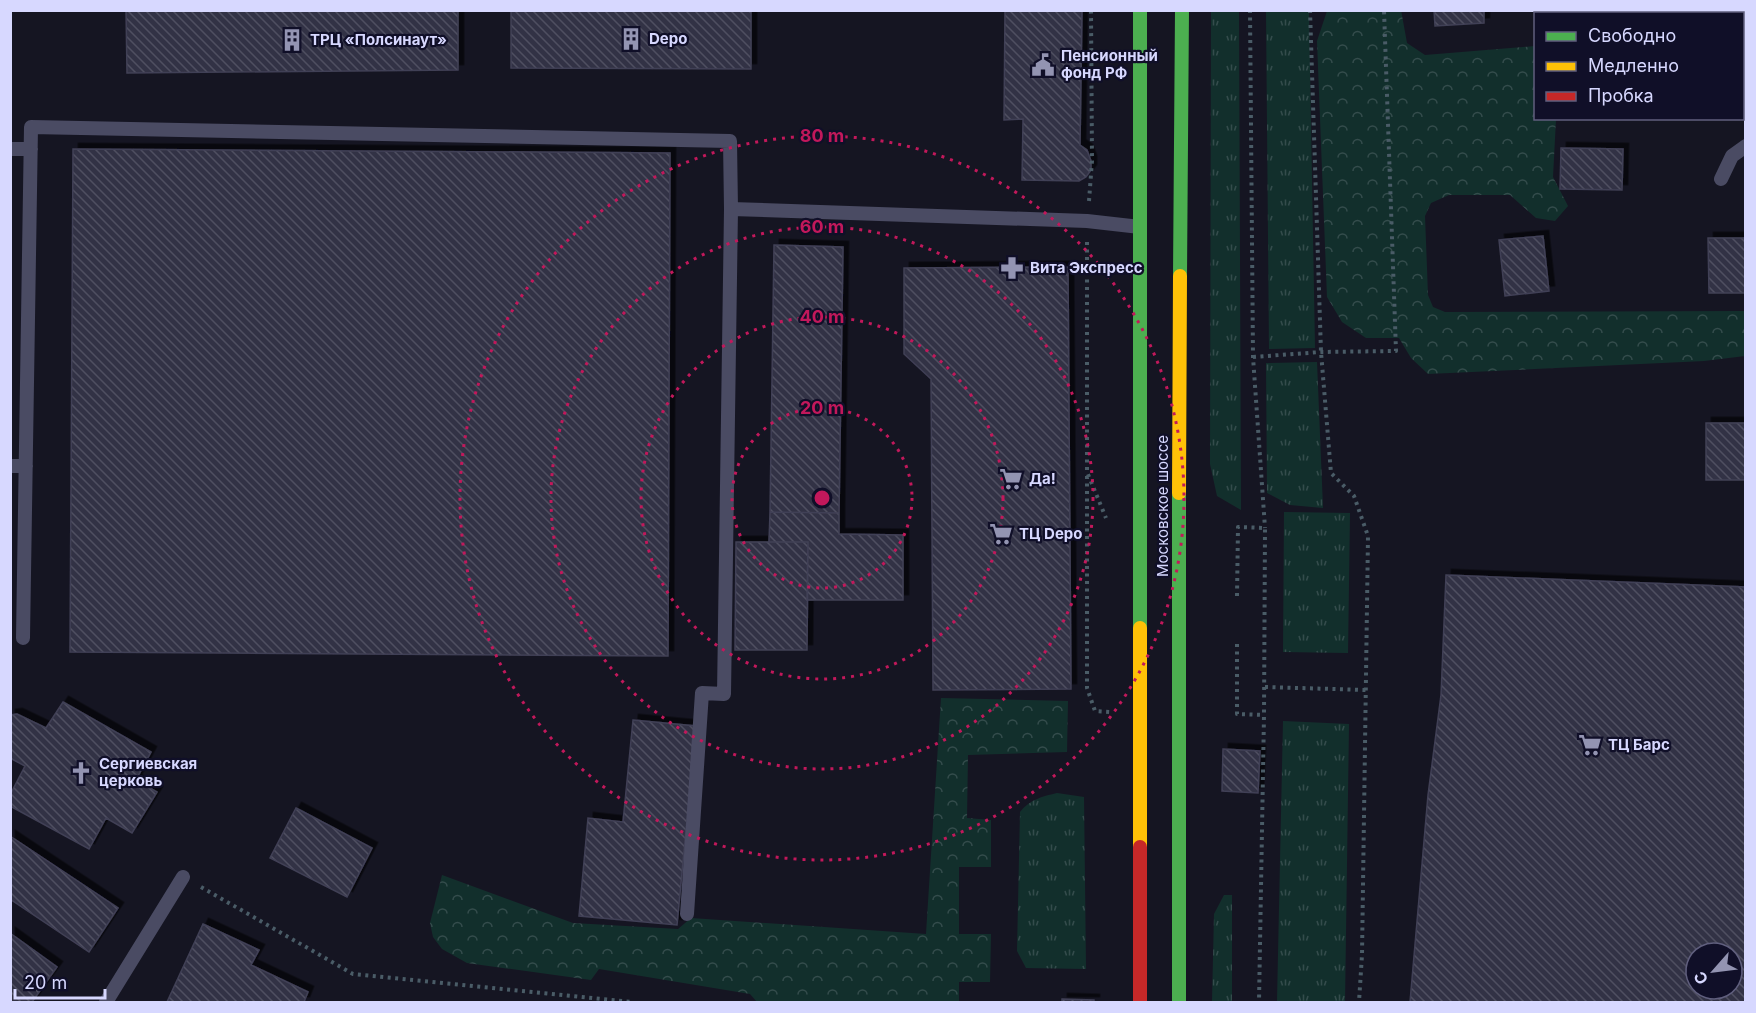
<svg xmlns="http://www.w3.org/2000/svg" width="1756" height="1013" font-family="Inter,sans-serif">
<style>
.grass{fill:url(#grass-tufts)}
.forest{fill:url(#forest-crowns)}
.building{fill:url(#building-back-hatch);stroke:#414056;stroke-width:1.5;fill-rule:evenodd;filter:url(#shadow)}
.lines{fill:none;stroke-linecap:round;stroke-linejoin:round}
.path{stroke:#4a5c67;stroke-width:4;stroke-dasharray:3 4.5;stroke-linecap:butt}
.lane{stroke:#4a4b63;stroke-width:14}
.fast{stroke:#4caf50;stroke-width:14}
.slow{stroke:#ffc107;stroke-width:14}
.jam{stroke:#c62828;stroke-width:14}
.ring{fill:none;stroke:#c2185b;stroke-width:3;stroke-dasharray:3 6}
.labels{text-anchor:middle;stroke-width:4.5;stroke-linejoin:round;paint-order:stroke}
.poi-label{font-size:15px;font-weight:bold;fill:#d7d8ff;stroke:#100f28;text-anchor:start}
.street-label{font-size:15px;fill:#d7d8ff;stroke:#100f28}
.centre{fill:#c2185b;stroke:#100f28;stroke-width:3}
.ring-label{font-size:18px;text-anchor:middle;font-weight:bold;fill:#c2185b;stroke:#100f28;stroke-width:4.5;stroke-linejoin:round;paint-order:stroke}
</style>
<defs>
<pattern id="grass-tufts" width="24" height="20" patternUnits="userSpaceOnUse" patternTransform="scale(1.5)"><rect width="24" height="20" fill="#122f2c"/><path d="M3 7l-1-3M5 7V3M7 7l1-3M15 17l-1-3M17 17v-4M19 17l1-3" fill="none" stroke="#344c4c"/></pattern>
<pattern id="forest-crowns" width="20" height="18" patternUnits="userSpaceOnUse" patternTransform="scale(1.5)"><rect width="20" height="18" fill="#122f2c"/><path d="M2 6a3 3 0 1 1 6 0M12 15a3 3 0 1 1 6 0" fill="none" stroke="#344c4c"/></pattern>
<pattern id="building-back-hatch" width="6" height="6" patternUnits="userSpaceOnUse" patternTransform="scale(1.5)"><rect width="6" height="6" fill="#333345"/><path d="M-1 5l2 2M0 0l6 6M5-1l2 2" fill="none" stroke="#505061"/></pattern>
<filter id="shadow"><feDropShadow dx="5.5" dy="-5.5" stdDeviation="0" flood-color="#0009"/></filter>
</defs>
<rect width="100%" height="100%" fill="#151522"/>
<path class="grass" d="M1211 11H1239L1241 510 1217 496 1210 464Z
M1266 11H1309L1315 348 1269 349Z
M1317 362 1323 508 1290 505 1267 493 1266 363Z
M1284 512 1350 513 1348 653 1283 652Z
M1283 721 1349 724 1345 1002H1277Z
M1057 793 1084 797 1086 969 1026 968 1017 951 1020 812C1031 799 1041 797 1057 793Z
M1224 895H1232V1002H1212L1214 914Z"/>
<path class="forest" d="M1401 10 1407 43 1425 55 1535 46 1536 118 1556 119 1553 177 1568 206 1555 221 1536 218 1510 195H1449L1431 203 1425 216 1428 295 1433 307 1445 312 1745 311V356L1704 361 1428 374 1411 358 1399 338H1366L1342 322 1327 297 1317 41 1327 11Z
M941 698 1068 701 1067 752 968 755 967 818 991 820V867H959V934H991L990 982H959V1002H757L750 994 599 969 591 980 467 963 442 949 433 937 430 923 442 875 573 923 678 929 691 918 926 934Z"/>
<path class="building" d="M126 10H458V70L127 73Z
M511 10H751V69L511 68Z
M1005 10H1082L1080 145 1087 150 1091 161V170L1086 177 1079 181 1022 180 1023 119 1004 120Z
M1434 10H1484V23L1435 26Z
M1561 148 1623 149 1622 190 1560 189Z
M73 149 670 153 668 656 70 652Z
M1543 236 1549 291 1505 296 1499 240Z
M1708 238H1746V293H1709Z
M774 245 843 247 839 513 770 512Z
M1068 267 1071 689 933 690 931 379 904 354V268Z
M1706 423H1746V480H1706Z
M770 512 839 513V534L903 535V600H807L808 542H769Z
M736 542H808L807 650H735Z
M1446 575 1746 587V1002H1410L1428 795 1441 695ZM1696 953H1732V989H1696Z
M63 702 151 752 136 780 157 792 132 833 106 818 89 849 10 806V795L25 766 10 758V715L17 714 46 728Z
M633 720 696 726 677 925 579 916 588 818 623 822Z
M1223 749 1260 751 1258 793 1222 791Z
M296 808 372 848 347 897 270 858Z
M10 836 118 908 89 952 10 899Z
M203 924 259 950 251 965 308 992 304 1002H167Z
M10 933 57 967 32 1002H10Z
M1062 999 1094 1000V1002H1062Z"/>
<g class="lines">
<path class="path" d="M1250 10 1253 357 1265 528
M1310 10 1321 352 1331 473 1354 496 1368 536 1362 955 1359 1002
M1089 201 1092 161 1091 10
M1087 242V472L1106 518
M1253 357 1321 352 1396 351 1384 10
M1087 476V688L1095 711 1110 712
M1237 596 1238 527 1265 528 1264 715 1259 1002
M1237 644V714L1264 715
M1265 687 1366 690
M201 887 353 974 632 1002"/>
<path class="lane" d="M10 149H31
M1721 179 1732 156 1746 146
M10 466H26
M23 638 31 127 730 141 731 209 1087 221 1140 227
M687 914 702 693 724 694 731 209
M106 1002 183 877"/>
<path class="fast" d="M1140 10V628
M1180 276 1182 10
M1179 1002V493"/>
<path class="slow" d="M1179 493 1180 276
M1140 628V847"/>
<path class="jam" d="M1140 847V1002"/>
</g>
<g class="ring">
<circle cx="822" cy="498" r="90"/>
<circle cx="822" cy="498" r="181"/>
<circle cx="822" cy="498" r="271"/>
<circle cx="822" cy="498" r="362"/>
</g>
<defs>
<g id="building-bare" transform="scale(1.8)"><path d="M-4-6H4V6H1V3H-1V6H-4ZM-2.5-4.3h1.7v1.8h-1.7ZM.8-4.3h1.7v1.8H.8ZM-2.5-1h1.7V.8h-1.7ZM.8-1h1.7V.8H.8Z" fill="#9394b2" stroke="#100f28" stroke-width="2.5" paint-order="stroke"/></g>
<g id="civic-bare" transform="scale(1.8)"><path d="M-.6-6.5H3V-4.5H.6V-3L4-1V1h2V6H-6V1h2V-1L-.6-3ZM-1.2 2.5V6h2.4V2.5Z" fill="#9394b2" stroke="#100f28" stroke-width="2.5" paint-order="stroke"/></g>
<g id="pharmacy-bare" transform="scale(1.8)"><path d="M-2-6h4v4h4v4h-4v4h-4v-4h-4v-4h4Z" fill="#9394b2" stroke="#100f28" stroke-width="2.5" paint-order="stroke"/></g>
<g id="supermarket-bare" transform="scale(1.8)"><path d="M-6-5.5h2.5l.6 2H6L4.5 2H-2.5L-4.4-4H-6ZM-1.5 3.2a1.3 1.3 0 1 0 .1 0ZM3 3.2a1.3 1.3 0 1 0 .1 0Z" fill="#9394b2" stroke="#100f28" stroke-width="2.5" paint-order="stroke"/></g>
<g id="church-bare" transform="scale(1.8)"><path d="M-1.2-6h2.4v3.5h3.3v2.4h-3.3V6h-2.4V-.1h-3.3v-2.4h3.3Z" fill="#9394b2" stroke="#100f28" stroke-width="2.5" paint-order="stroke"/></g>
</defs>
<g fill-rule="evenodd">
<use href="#building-bare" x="631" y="39"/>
<use href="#building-bare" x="292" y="40"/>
<use href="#civic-bare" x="1043" y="65"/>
<use href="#pharmacy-bare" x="1012" y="268"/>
<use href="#supermarket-bare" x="1011" y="479"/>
<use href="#supermarket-bare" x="1001" y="534"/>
<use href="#supermarket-bare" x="1590" y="745"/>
<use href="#church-bare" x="81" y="773"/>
</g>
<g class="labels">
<g class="poi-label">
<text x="649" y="44">Depo</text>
<text x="310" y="45">ТРЦ «Полсинаут»</text>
<text x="1061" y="61">Пенсионный<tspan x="1061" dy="17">фонд РФ</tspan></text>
<text x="1030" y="273">Вита Экспресс</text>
<text x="1029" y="484">Да!</text>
<text x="1019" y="539">ТЦ Depo</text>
<text x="1608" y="750">ТЦ Барс</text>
<text x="99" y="769">Сергиевская<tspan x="99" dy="17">церковь</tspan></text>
</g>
<g class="street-label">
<text transform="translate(1163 506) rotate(-90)" y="5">Московское шоссе</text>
</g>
</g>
<circle cx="822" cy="498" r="9" class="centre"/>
<g class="ring-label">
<text x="822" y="142">80 m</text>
<text x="822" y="233">60 m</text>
<text x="822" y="323">40 m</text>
<text x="822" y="414">20 m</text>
</g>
<rect width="1756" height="1013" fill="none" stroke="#d7d8ff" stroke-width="24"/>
<rect x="1534" y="12" width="210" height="108" fill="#100f28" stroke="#605f7e" stroke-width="1.5"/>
<rect x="1546" y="32" width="30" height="9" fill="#4caf50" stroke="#605f7e" stroke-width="1.5"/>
<text x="1588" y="42" font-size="18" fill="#d7d8ff">Свободно</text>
<rect x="1546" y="62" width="30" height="9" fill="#ffc107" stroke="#605f7e" stroke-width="1.5"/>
<text x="1588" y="72" font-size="18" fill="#d7d8ff">Медленно</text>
<rect x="1546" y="92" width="30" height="9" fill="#c62828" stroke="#605f7e" stroke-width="1.5"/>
<text x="1588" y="102" font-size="18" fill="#d7d8ff">Пробка</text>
<g transform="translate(1714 971) rotate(242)"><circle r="28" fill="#100f28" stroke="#605f7e" stroke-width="1.5"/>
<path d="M0-4.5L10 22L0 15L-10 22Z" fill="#9394b2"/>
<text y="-9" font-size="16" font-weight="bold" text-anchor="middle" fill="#d7d8ff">С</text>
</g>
<path d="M15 989v9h90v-9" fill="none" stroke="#d7d8ff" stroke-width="3"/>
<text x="24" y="989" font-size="18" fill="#d7d8ff" stroke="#100f28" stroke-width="4.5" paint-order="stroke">20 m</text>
</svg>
